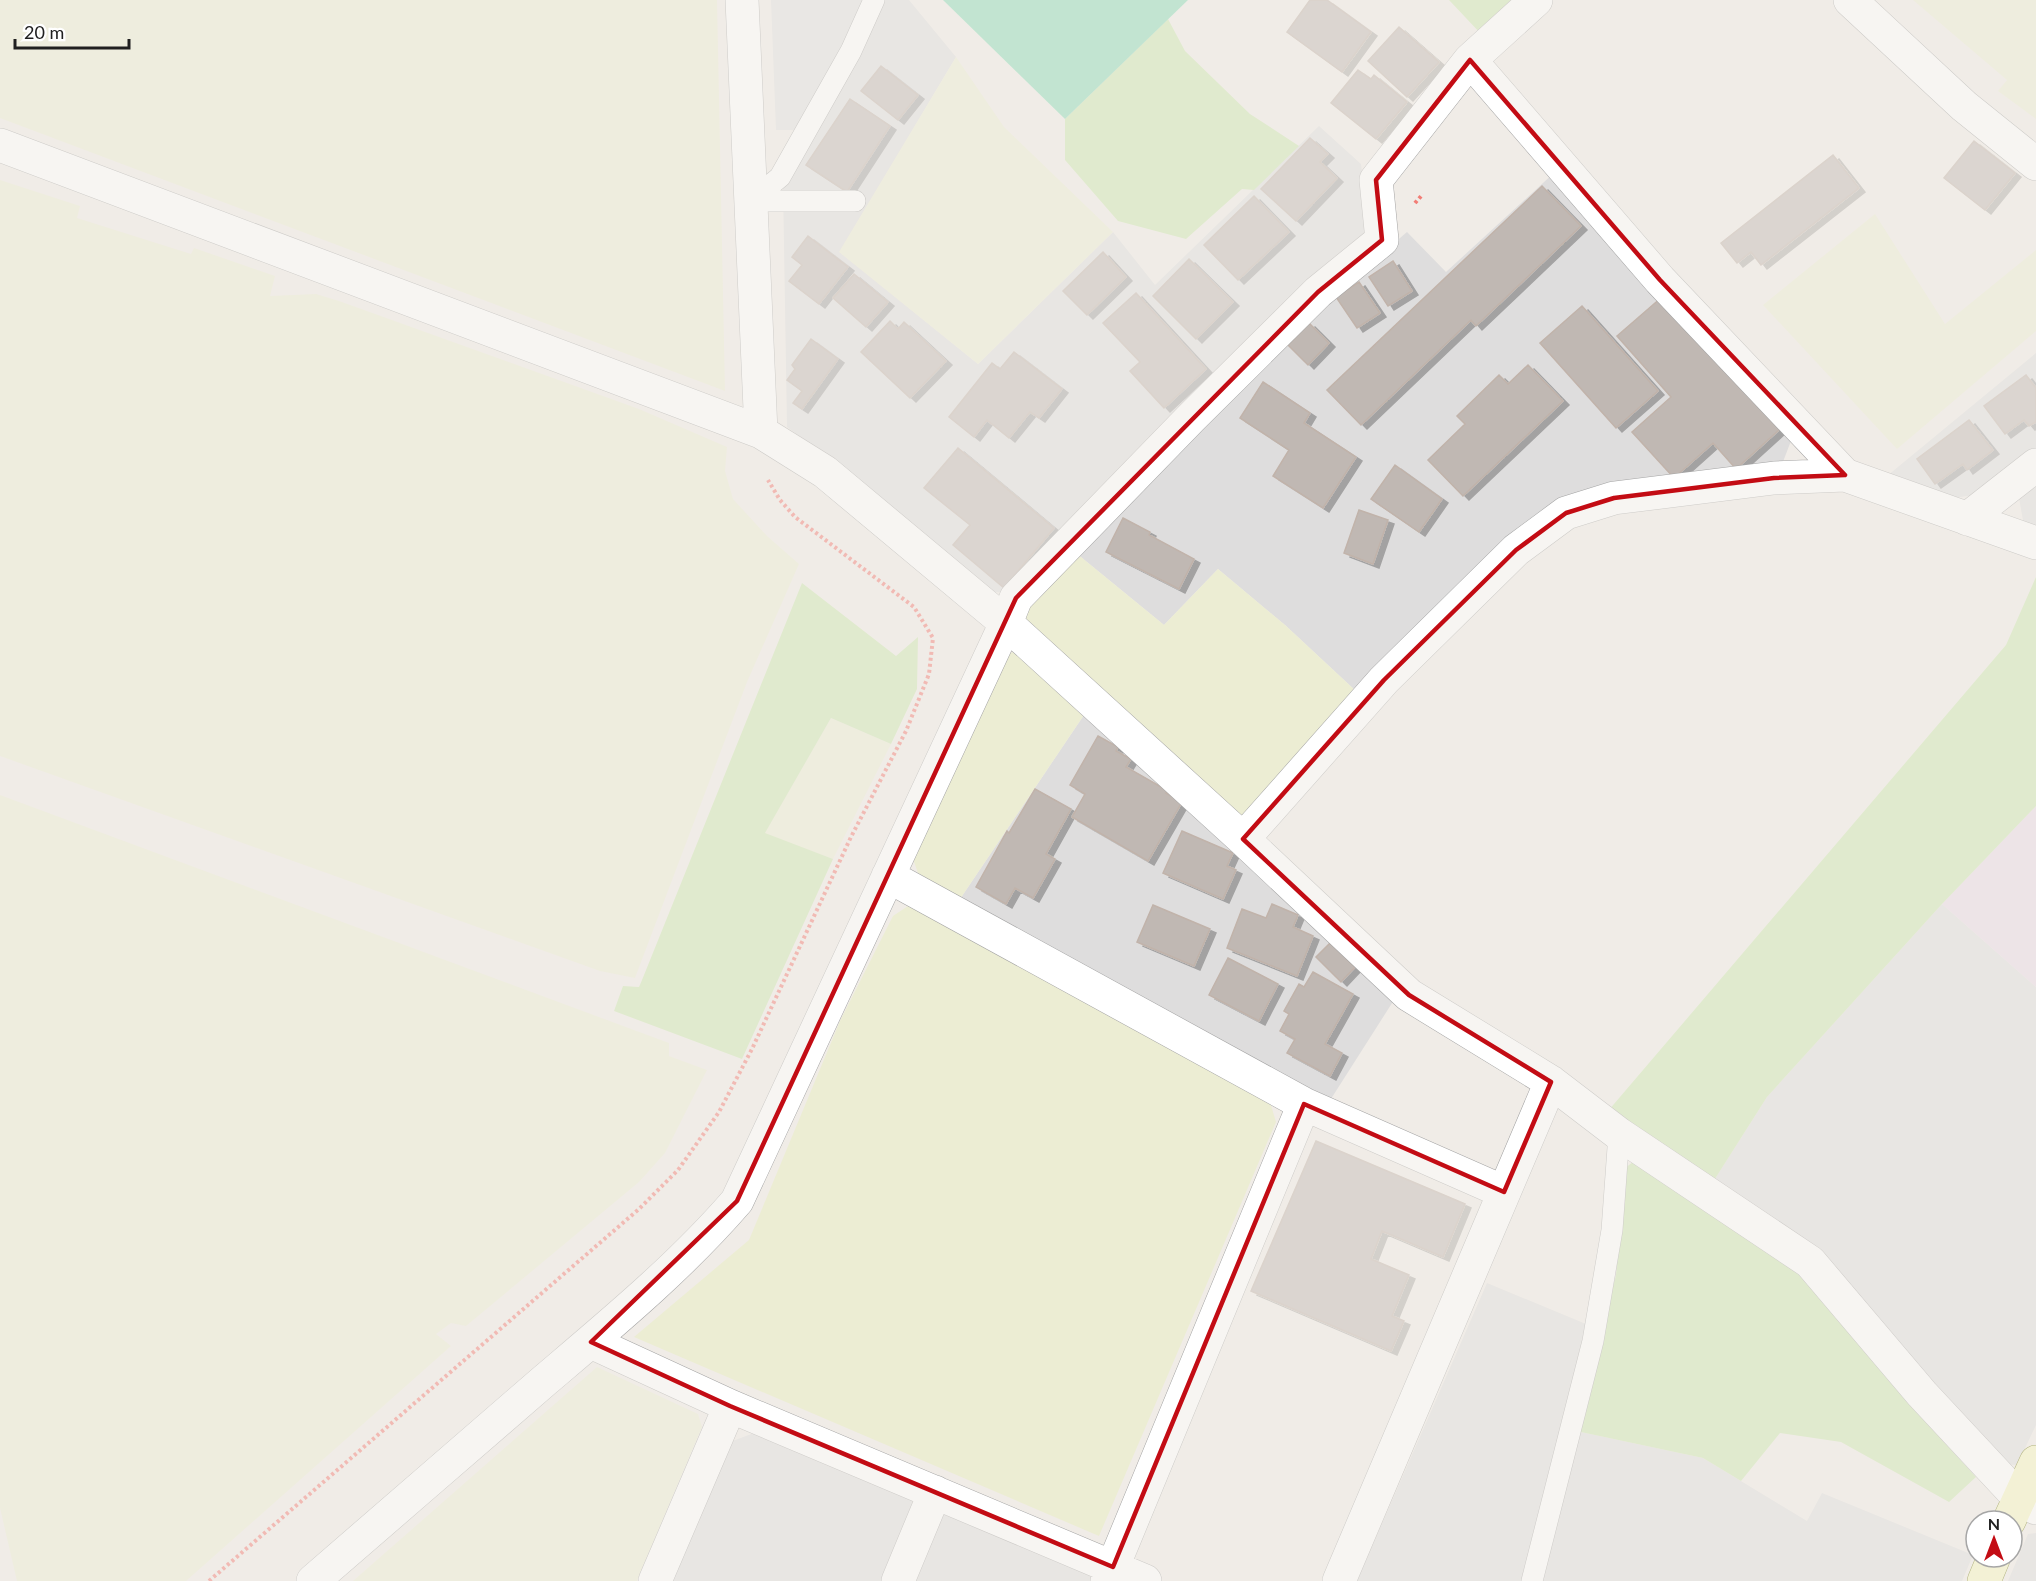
<svg xmlns="http://www.w3.org/2000/svg" width="2036" height="1581" font-family="Lato,sans-serif">
<style>
.residential{fill:#dedddd}
.industrial{fill:#e8d9e6}
.farmland{fill:#ecedd3}
.grass{fill:#cde6b0}
.pitch{fill:#8adab7}
.parking{fill:#e0e0e0}
.building{fill:#c0b8b3;stroke:#c1b3aa;stroke-width:1.5;filter:url(#shadow)}
.lines{fill:none;stroke-linecap:round;stroke-linejoin:round}
.lane-casing{stroke:#a4a4a4;stroke-width:22}
.street-casing{stroke:#a4a4a4;stroke-width:34}
.secondary-casing{stroke:#6b720c;stroke-width:34}
.path{stroke:#f27d76;stroke-width:4;stroke-dasharray:3 3;stroke-linecap:butt}
.lane{stroke:#fff;stroke-width:21}
.street{stroke:#fff;stroke-width:33}
.secondary{stroke:#f6f6be;stroke-width:33}
.marked{fill:none;stroke:#c30c14;stroke-width:4.5;stroke-linejoin:round}
</style>
<defs>
<filter id="shadow"><feDropShadow dx="6" dy="4" stdDeviation="0" flood-color="#0004"/></filter>
</defs>
<rect width="100%" height="100%" fill="#f0ece7"/>
<path class="residential" d="M882 0H909L956 57 840 252 978 364 1113 232 1155 285 1319 126 1361 164 1370 236 1012 594 988 591 876 494 787 427 783 185Z
M1556 171 1794 433 1781 467 1596 492 1358 693 1285 625 1218 569 1164 625 1076 553 1329 299 1407 232 1446 272Z
M2036 353V450L1982 494 1953 498 1887 476Z
M2036 484V530L2024 526 2019 498Z
M1088 709 1394 1000 1329 1102 960 899Z
M1942 904 2036 987V1425L2017 1465 2001 1464 1713 1182 1767 1097Z
M1487 1283 1586 1324 1526 1581H1357Z
M1576 1431 1703 1458 1807 1521 1822 1493 1973 1555 1962 1581H1540Z
M754 1433 909 1495 914 1506 883 1581H673L730 1442Z
M956 1512 1089 1569 1094 1581H911L940 1515Z
M2036 1533V1581H2008L2028 1534Z"/>
<path class="industrial" d="M2036 806V987L1942 904Z"/>
<path class="farmland" d="M0 0H717L725 391 0 118Z
M1913 0H2036V119L1998 91 2007 80Z
M956 57 1004 127 1113 232 978 364 839 252Z
M0 180 80 206 77 218 191 254 194 248 275 276 270 296 316 294 339 301 639 409 727 447 725 471 733 499 767 536 799 564 747 682 635 978 600 971 0 756Z
M1875 214 1945 324 2036 250V331L1897 449 1763 305Z
M1076 553 1164 625 1218 569 1285 625 1358 693 1241 825 1026 625 1027 606Z
M1021 649 1088 709 960 899 918 873 912 856 1008 654Z
M831 718 891 744 833 859 764 834Z
M0 795 669 1043V1056L707 1070 665 1153 639 1182 466 1326 451 1323 436 1334 451 1346 186 1581H17L0 1508Z
M911 904 1270 1102 1276 1122 1099 1536 634 1337 749 1240 840 1021 893 916Z
M597 1367 698 1414 702 1427 637 1581H353Z"/>
<path class="grass" d="M1449 0H1513L1482 35Z
M1168 19 1185 51 1250 114 1299 146 1254 190 1242 189 1186 239 1118 221 1065 160V119Z
M2036 577V806L1942 904 1767 1097 1713 1182 1608 1111 2006 645Z
M802 583 896 656 918 637 917 689 891 744 831 718 765 833 833 859 742 1059 614 1011 623 986 639 987 642 980Z
M1633 1162 1800 1269 1897 1390 1976 1477 1949 1502 1841 1442 1780 1433 1741 1481 1703 1458 1576 1431 1616 1275 1625 1168Z"/>
<path class="pitch" d="M943 0H1188L1065 119Z"/>
<path class="parking" d="M771 0H864L802 130H776Z"/>
<path class="building" d="M1310 0H1327L1371 32 1342 72 1287 32Z
M1399 27 1439 62 1407 97 1368 61Z
M881 66 918 95 898 120 861 91Z
M1358 70 1371 79 1374 75 1407 102 1376 139 1331 103Z
M850 99 890 126 847 192 806 165Z
M1310 138 1328 154 1320 162 1337 178 1296 221 1261 189Z
M1974 141 2015 173 1985 210 1944 178Z
M1833 155 1859 188 1761 265 1751 252 1737 263 1721 243Z
M1542 186 1581 226 1476 326 1471 320 1361 425 1327 390Z
M1254 196 1289 232 1238 280 1204 245Z
M808 236 848 267 819 304 789 281 802 265 792 257Z
M1103 252 1126 277 1087 315 1063 291Z
M1189 259 1233 302 1196 339 1153 296Z
M1393 261 1412 291 1388 306 1369 277Z
M854 274 888 302 866 327 833 298Z
M1359 282 1380 313 1357 328 1336 297Z
M1136 293 1206 369 1164 408 1130 371 1140 362 1103 323Z
M1662 297 1781 428 1736 469 1713 443 1674 478 1632 432 1671 397 1617 336Z
M1582 306 1658 391 1616 428 1540 343Z
M890 321 898 329 904 322 946 361 910 398 861 352Z
M1309 323 1329 343 1308 365 1288 345Z
M811 339 838 359 802 409 793 403 802 391 787 380 795 369 792 365Z
M1014 352 1062 389 1039 418 1030 412 1009 438 987 420 974 437 949 417 992 363 1000 369Z
M1528 365 1563 401 1463 496 1428 460 1465 424 1457 416 1499 375 1508 384Z
M2026 375 2036 388V422L2029 426 2024 420 2005 434 1984 406Z
M1263 382 1310 413 1304 423 1356 457 1323 508 1273 476 1289 450 1240 418Z
M1969 420 1993 450 1967 470 1963 464 1935 484 1917 459Z
M958 448 1054 528 1004 588 953 545 970 525 924 488Z
M1395 465 1442 499 1419 532 1371 499Z
M1359 510 1388 520 1373 564 1344 553Z
M1123 518 1150 532 1149 535 1194 559 1179 589 1106 552Z
M1098 736 1118 747 1116 751 1131 759 1126 767 1168 791 1166 793 1182 802 1148 861 1072 817 1085 794 1070 785Z
M1035 789 1071 809 1046 854 1055 859 1033 898 1015 888 1006 904 976 887 1007 831 1009 833Z
M1182 831 1233 853 1227 866 1236 870 1223 899 1163 873Z
M1272 904 1298 915 1293 927 1313 936 1297 976 1227 948 1242 909 1266 918Z
M1153 905 1210 929 1194 966 1137 942Z
M1330 943 1355 967 1341 982 1316 957Z
M1228 958 1278 984 1259 1021 1209 995Z
M1313 972 1353 994 1325 1044 1342 1053 1330 1076 1287 1053 1295 1039 1280 1031 1289 1014 1284 1011 1299 984 1304 987Z
M1316 1141 1465 1204 1443 1257 1382 1231 1371 1259 1409 1275 1392 1316 1404 1321 1391 1351 1251 1291Z"/>
<g class="lines">
<g class="lane-casing">
<path id="lane" d="M751 201 780 177 851 51 874 0
M751 201H855
M1532 1581 1593 1341 1612 1230 1619 1134"/>
</g>
<g class="street-casing">
<path id="street" d="M742 0 761 432
M1536 0 1470 60 1660 280 1845 475
M1850 0 1964 106 2036 164
M0 145 761 432 825 472 1006 623 1016 598 1191 418 1318 292 1382 240 1376 180 1470 60
M1967 519 2036 465
M1243 839 1384 680 1516 550 1566 513 1614 498 1774 478 1845 475 2036 543
M888 876 1304 1104 1504 1192
M591 1342 730 1406 1145 1581
M313 1581C390 1514 467 1448 544 1381 611 1324 680 1267 737 1201L1006 623 1243 839 1409 995 1551 1082 1619 1134 1810 1262 1922 1394 2019 1498 2036 1508
M655 1581 730 1406
M898 1581 935 1492
M1107 1581 1304 1104
M1339 1581 1551 1082"/>
</g>
<g class="secondary-casing">
<path id="secondary" d="M2009 1521 2036 1462
M1984 1581 1994 1557"/>
</g>
<path class="path" d="M1415 203 1423 194
M209 1581 639 1209 678 1170 719 1112 752 1049 851 837 906 731 929 674 933 638 914 607 795 517 780 500 768 480"/>
<use href="#lane" class="lane"/>
<use href="#street" class="street"/>
<use href="#secondary" class="secondary"/>
</g>
<path d="M0 0H2036V1581H0ZM1470 60 1660 280 1845 475 1774 478 1614 498 1566 513 1516 550 1384 680 1243 839 1409 995 1551 1082 1504 1192 1304 1104 1113 1567 730 1406 591 1342 737 1201 1016 598 1318 292 1382 240 1376 180Z" fill="#f0ece7" fill-opacity=".55" fill-rule="evenodd"/>
<path class="marked" d="M1470 60 1660 280 1845 475 1774 478 1614 498 1566 513 1516 550 1384 680 1243 839 1409 995 1551 1082 1504 1192 1304 1104 1113 1567 730 1406 591 1342 737 1201 1016 598 1318 292 1382 240 1376 180Z"/>
<g transform="translate(1994 1539)"><circle r="28" fill="#ffffff" stroke="#a6a6a6" stroke-width="1.5"/>
<path d="M0-4.5L10 22L0 15L-10 22Z" fill="#c30c14"/>
<text y="-9" font-size="16" font-weight="bold" text-anchor="middle" fill="#202020">N</text>
</g>
<path d="M15 39v9h114v-9" fill="none" stroke="#202020" stroke-width="3"/>
<text x="24" y="39" font-size="18" fill="#202020" stroke="#ffffff" stroke-width="4.5" paint-order="stroke">20 m</text>
</svg>
